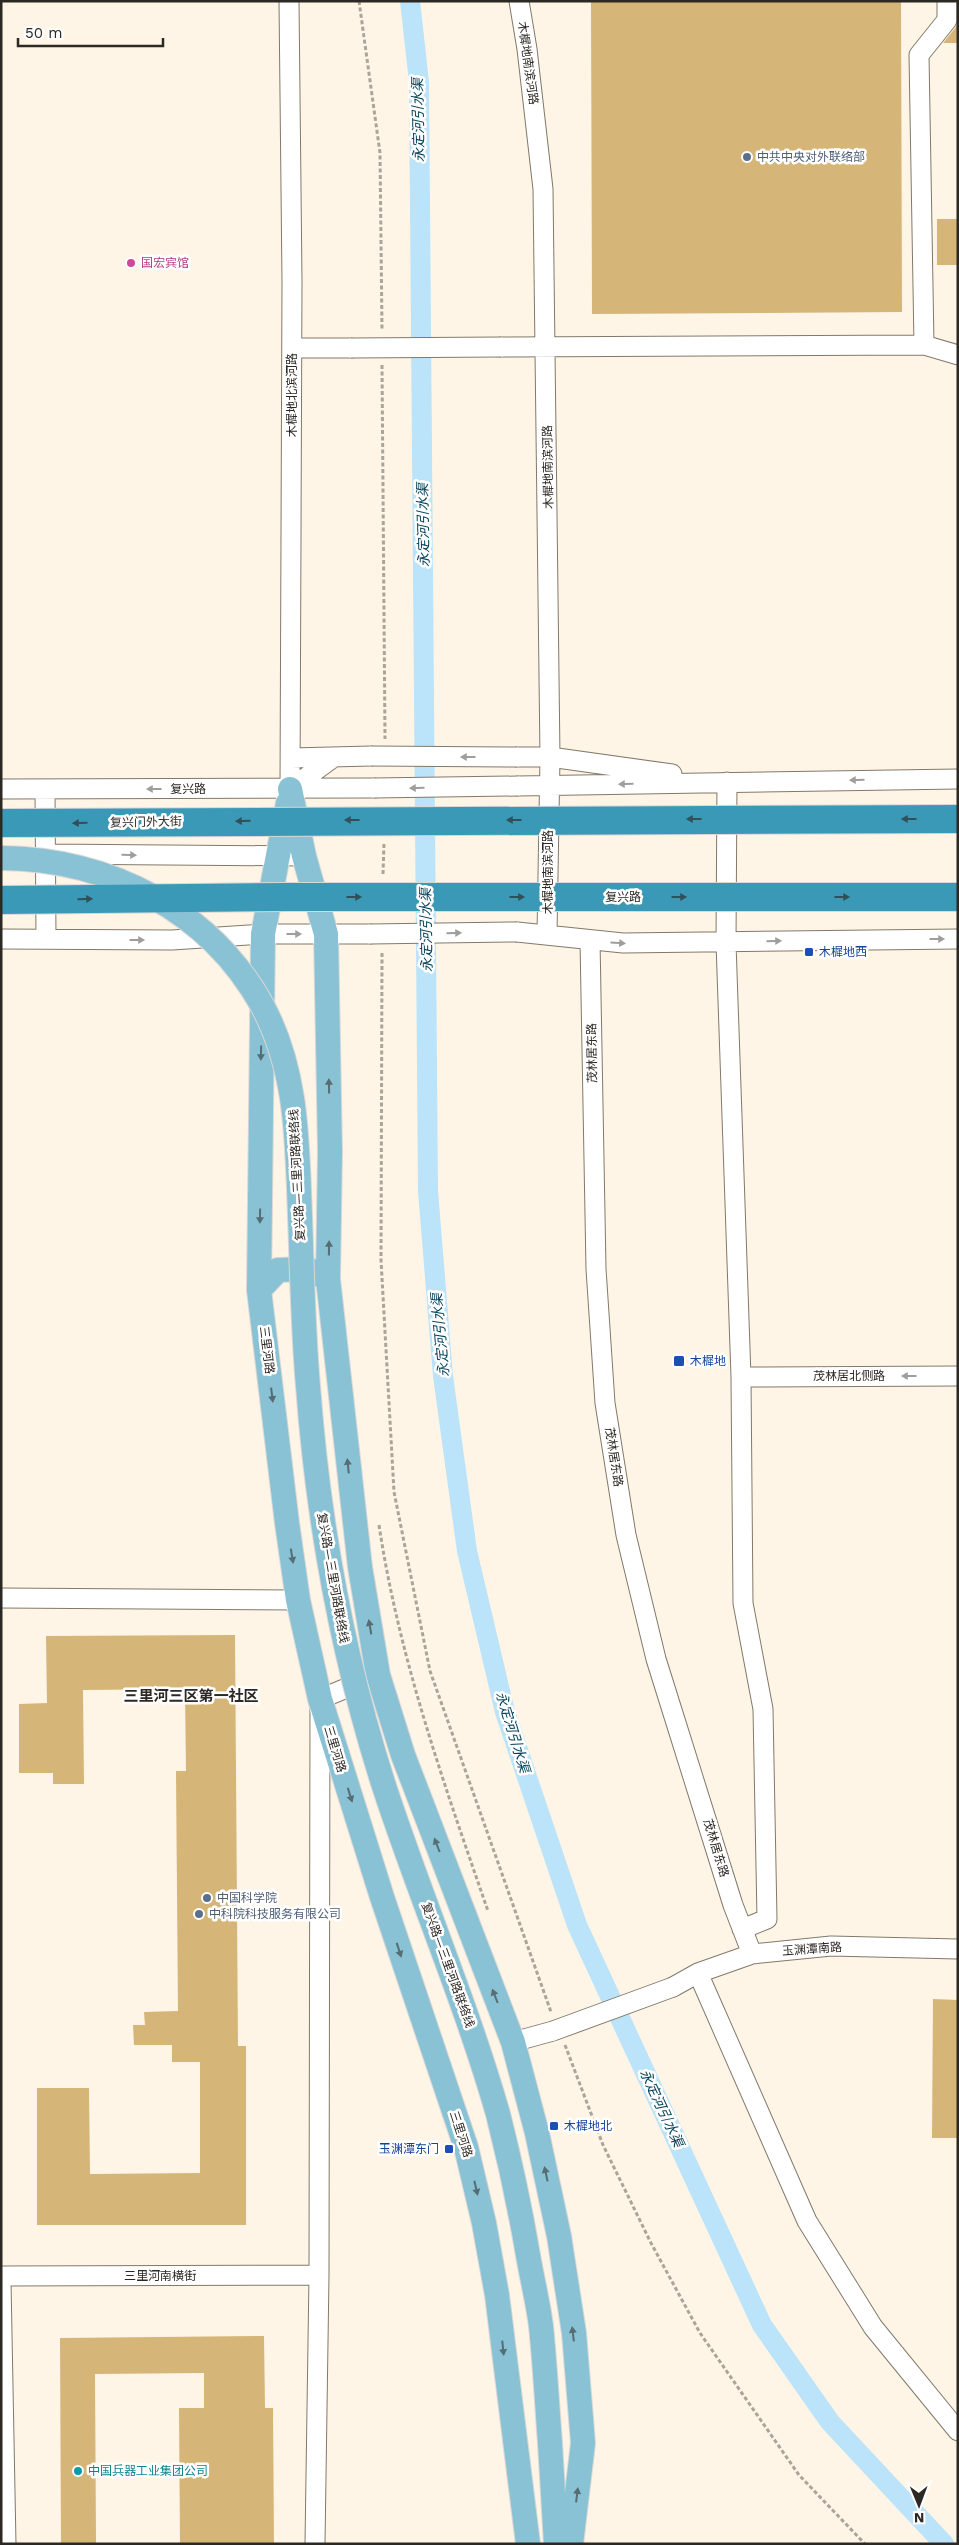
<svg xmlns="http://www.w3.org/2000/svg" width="959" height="2545" font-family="'Work Sans','Noto Sans SC',sans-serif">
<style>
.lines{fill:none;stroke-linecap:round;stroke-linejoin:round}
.canal{stroke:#bbe3f9;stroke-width:20}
.building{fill:#d6b578}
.minor-casing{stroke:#81796b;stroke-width:21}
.major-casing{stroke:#d9d8d7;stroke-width:26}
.path{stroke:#aba499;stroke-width:3;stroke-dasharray:4 2.5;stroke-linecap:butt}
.minor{stroke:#fff;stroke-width:19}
.major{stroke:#88c2d4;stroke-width:24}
.minor-bridge-casing{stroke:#81796b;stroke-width:21;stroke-linecap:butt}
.major-bridge-casing{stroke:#d9d8d7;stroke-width:26;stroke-linecap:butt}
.highway-bridge-casing{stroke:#d9d8d7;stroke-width:30;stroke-linecap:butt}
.minor-bridge{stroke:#fff;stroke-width:19}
.major-bridge{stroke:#88c2d4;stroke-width:24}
.highway-bridge{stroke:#3999b7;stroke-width:28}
.oneway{fill:#a09e9c}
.oneway2{fill:#315057}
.oneway3{fill:#556d73}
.service-dot{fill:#5c6f8a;stroke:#fff;stroke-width:2}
.hotel-dot{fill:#d1479c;stroke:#fff;stroke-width:2}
.transit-dot{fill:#1a4fb4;stroke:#fff;stroke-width:2}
.culture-dot{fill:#0f9aa8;stroke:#fff;stroke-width:2}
.labels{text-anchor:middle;stroke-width:5;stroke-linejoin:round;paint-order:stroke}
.street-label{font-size:12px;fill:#2c2823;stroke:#fff}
.service-label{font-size:12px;fill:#4e5e75;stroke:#fff;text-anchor:start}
.hotel-label{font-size:12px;fill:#b23c85;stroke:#fff;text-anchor:start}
.transit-label{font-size:12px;fill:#164399;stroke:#fff;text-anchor:start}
.culture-label{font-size:12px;fill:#0d838f;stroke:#fff;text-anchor:start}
.water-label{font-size:14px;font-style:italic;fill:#003f57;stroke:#fff}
.quarter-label{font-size:15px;font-weight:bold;fill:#2c2823;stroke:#fff}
</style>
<rect width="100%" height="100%" fill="#fef5e6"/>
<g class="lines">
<path class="canal" d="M410 1 419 82 428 1191 443 1376 467 1551 505 1712 577 1925 762 2325 830 2422 944 2544"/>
</g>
<path class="building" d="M591 1H901L902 312 592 314Z
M958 22V43H943L956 27Z
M937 219H958V265H937Z
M235 1635 238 2046H246V2225H37V2088H89L90 2174 200 2173V2062H172V2045H134L133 2025H145L144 2012 178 2011 176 1771H186L185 1689 83 1690 84 1784H53V1773H19V1704L47 1703 46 1636Z
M933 1999 958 2000V2138H932Z
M264 2336 265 2408H273L274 2544H180L179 2408H204V2373L95 2374 96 2544H61L60 2338Z"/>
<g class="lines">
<g class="minor-casing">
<path id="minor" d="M289 1 292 281 290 789
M519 1 527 49 543 189 550 757 547 935
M924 345 919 55 947 20V1
M501 347 924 345 958 355
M292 348H351
M517 757H550L672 774
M291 758 371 756
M727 782 726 943 741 1377 743 1603 763 1709 767 1919 742 1929
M518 786 958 779
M1 789 374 788
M45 789 46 939
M290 789 334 757
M45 854 304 856
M517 932 623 943 958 939
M1 939 172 940 263 934H370
M590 940 596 1269 605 1403 626 1535 656 1659 733 1905 752 1954
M741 1377 958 1376
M1 1598 298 1600
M698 1973 807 2221 873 2327 958 2431
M673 1987 698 1973 752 1954 831 1946 958 1949
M513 2042 553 2031
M1 2276 319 2275
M1 2281 6 2544
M315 2544 319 2275 320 1699 378 1675"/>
</g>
<g class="major-casing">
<path id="major" d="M290 789 304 856 326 934 330 1152 328 1279 360 1567 378 1675 403 1755 513 2042 537 2133 559 2236 574 2333 583 2443 571 2544
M288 803 263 934 259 1290 287 1523 298 1600 320 1699 382 1897 466 2147 484 2223 497 2295 528 2544
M259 1290 278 1270 307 1269 320 1275
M550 2443 556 2544"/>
</g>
<path class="path" d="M359 1 380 153 382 329
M382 365 385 739
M383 874 384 843
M382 953 381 1260 394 1492 430 1671 551 2012
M379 1525C399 1658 444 1784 488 1911
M565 2045 603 2145 651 2243 700 2333 799 2475 865 2544"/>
<use href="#minor" class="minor"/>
<use href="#major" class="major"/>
<g class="minor-bridge-casing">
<path id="minor-bridge" d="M351 348 501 347
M371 756 517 757
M374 788 518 786
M370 934 517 932
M553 2031 673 1987"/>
</g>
<g class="major-bridge-casing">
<path id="major-bridge" d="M1 858C109 859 209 910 262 1005 298 1071 297 1143 300 1215 302 1272 303 1329 308 1386 318 1521 342 1654 383 1783 419 1894 466 2002 498 2114 510 2161 520 2208 528 2255 532 2279 538 2302 541 2326 545 2365 547 2404 550 2443"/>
</g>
<g class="highway-bridge-casing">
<path id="highway-bridge" d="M1 823 958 819
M1 900 288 897H958"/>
</g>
<use href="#minor-bridge" class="minor-bridge"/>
<use href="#major-bridge" class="major-bridge"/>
<use href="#highway-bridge" class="highway-bridge"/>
</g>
<defs><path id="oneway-solid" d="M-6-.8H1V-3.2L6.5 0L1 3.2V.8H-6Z" transform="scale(1.25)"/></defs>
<g class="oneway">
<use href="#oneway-solid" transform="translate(468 757) rotate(-180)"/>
<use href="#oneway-solid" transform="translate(857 780) rotate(179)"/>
<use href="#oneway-solid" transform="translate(626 784) rotate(179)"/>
<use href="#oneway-solid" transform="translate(417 788) rotate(179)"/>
<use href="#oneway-solid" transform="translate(154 789) rotate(180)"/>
<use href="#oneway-solid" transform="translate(129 855) rotate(1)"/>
<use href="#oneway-solid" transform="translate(454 933) rotate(-1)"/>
<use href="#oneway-solid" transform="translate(294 934)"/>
<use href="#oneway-solid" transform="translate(937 939)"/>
<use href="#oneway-solid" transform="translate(137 940)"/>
<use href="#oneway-solid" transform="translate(774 941) rotate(-1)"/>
<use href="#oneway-solid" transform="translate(618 943) rotate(4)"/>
<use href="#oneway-solid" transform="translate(909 1376) rotate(180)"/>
</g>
<g class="oneway2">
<use href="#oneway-solid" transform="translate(694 819) rotate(180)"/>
<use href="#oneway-solid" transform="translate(909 819) rotate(180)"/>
<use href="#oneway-solid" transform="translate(352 820) rotate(180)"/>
<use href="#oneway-solid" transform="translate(514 820) rotate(180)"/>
<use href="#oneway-solid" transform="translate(243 821) rotate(179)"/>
<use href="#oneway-solid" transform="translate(80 823) rotate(179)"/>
<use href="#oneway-solid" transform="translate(354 897)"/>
<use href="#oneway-solid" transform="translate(517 897)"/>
<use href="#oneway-solid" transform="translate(679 897)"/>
<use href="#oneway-solid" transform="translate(842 897)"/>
<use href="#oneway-solid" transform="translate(85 899) rotate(-1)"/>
</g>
<g class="oneway3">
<use href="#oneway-solid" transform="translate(261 1053) rotate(91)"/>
<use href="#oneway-solid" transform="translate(329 1086) rotate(-91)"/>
<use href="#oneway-solid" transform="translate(260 1216) rotate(91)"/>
<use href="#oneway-solid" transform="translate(329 1248) rotate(-89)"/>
<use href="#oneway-solid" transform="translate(272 1395) rotate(83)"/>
<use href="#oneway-solid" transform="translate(348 1466) rotate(-96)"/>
<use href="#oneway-solid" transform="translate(292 1556) rotate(81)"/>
<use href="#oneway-solid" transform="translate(370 1627) rotate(-100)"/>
<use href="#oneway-solid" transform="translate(350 1795) rotate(73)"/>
<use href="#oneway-solid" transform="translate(437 1845) rotate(-111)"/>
<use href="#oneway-solid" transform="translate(399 1950) rotate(72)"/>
<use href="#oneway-solid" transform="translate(495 1996) rotate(-111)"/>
<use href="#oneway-solid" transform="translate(546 2174) rotate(-102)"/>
<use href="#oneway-solid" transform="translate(476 2188) rotate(77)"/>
<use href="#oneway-solid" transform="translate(573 2334) rotate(-97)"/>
<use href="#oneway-solid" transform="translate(503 2348) rotate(84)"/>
<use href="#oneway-solid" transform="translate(577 2495) rotate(-83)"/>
</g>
<g class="service-dot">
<circle cx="747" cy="157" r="5"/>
<circle cx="207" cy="1898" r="5"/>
<circle cx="199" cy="1914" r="5"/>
</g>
<circle class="hotel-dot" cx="131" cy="263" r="5"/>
<g class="transit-dot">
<rect x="804" y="947" width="10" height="10" rx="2.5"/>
<rect x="673" y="1355" width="12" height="12" rx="2.5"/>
<rect x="549" y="2121" width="10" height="10" rx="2.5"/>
<rect x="444" y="2144" width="10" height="10" rx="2.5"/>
</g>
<circle class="culture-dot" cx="78" cy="2471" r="5"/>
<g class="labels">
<g class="street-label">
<text transform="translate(528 63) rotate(82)" y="4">木樨地南滨河路</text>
<text transform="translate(292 395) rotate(-90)" y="4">木樨地北滨河路</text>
<text transform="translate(548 467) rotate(-91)" y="4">木樨地南滨河路</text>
<text x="188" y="793">复兴路</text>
<text transform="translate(146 822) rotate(-1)" y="4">复兴门外大街</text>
<text transform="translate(548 872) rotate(-90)" y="4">木樨地南滨河路</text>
<text x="623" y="901">复兴路</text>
<text transform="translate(592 1053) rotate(-91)" y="4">茂林居东路</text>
<text transform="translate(297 1175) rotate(-93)" y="4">复兴路—三里河路联络线</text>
<text transform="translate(267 1350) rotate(83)" y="4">三里河路</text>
<text x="849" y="1380">茂林居北侧路</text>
<text transform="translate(614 1457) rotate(81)" y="4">茂林居东路</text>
<text transform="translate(333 1578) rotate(80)" y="4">复兴路—三里河路联络线</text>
<text transform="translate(335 1749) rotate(73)" y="4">三里河路</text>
<text transform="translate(716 1848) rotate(73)" y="4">茂林居东路</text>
<text transform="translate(812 1949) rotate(-4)" y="4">玉渊潭南路</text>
<text transform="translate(448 1965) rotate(70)" y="4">复兴路—三里河路联络线</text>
<text transform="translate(461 2134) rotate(72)" y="4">三里河路</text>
<text x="160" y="2280">三里河南横街</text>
</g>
<g class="service-label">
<text x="757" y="161">中共中央对外联络部</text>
<text x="217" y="1902">中国科学院</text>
<text x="209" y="1918">中科院科技服务有限公司</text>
</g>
<g class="hotel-label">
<text x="141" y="267">国宏宾馆</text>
</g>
<g class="transit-label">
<text x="819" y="956">木樨地西</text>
<text x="690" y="1365">木樨地</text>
<text x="564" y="2130">木樨地北</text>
<text x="439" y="2153" text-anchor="end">玉渊潭东门</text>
</g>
<g class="culture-label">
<text x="88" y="2475">中国兵器工业集团公司</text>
</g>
<g class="water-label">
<text transform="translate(418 120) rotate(-91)" y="5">永定河引水渠</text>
<text transform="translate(423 525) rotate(-91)" y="5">永定河引水渠</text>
<text transform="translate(426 930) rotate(-91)" y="5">永定河引水渠</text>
<text transform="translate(440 1335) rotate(-95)" y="5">永定河引水渠</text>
<text transform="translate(513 1732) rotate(73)" y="5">永定河引水渠</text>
<text transform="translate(662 2108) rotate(65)" y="5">永定河引水渠</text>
</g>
<g class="quarter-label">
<text x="191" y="1701">三里河三区第一社区</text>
</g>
</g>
<rect width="959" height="2545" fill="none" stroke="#2c2823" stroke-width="5"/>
<g transform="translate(919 2505) rotate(179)" stroke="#ffffff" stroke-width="4" paint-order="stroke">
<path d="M0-4L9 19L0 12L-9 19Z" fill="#2c2823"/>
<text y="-8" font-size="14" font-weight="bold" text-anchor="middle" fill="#2c2823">N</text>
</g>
<path d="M18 38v8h145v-8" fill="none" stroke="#2c2823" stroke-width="2.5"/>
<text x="25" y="38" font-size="15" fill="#2c2823" stroke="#ffffff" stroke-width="4" paint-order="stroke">50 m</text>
</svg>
